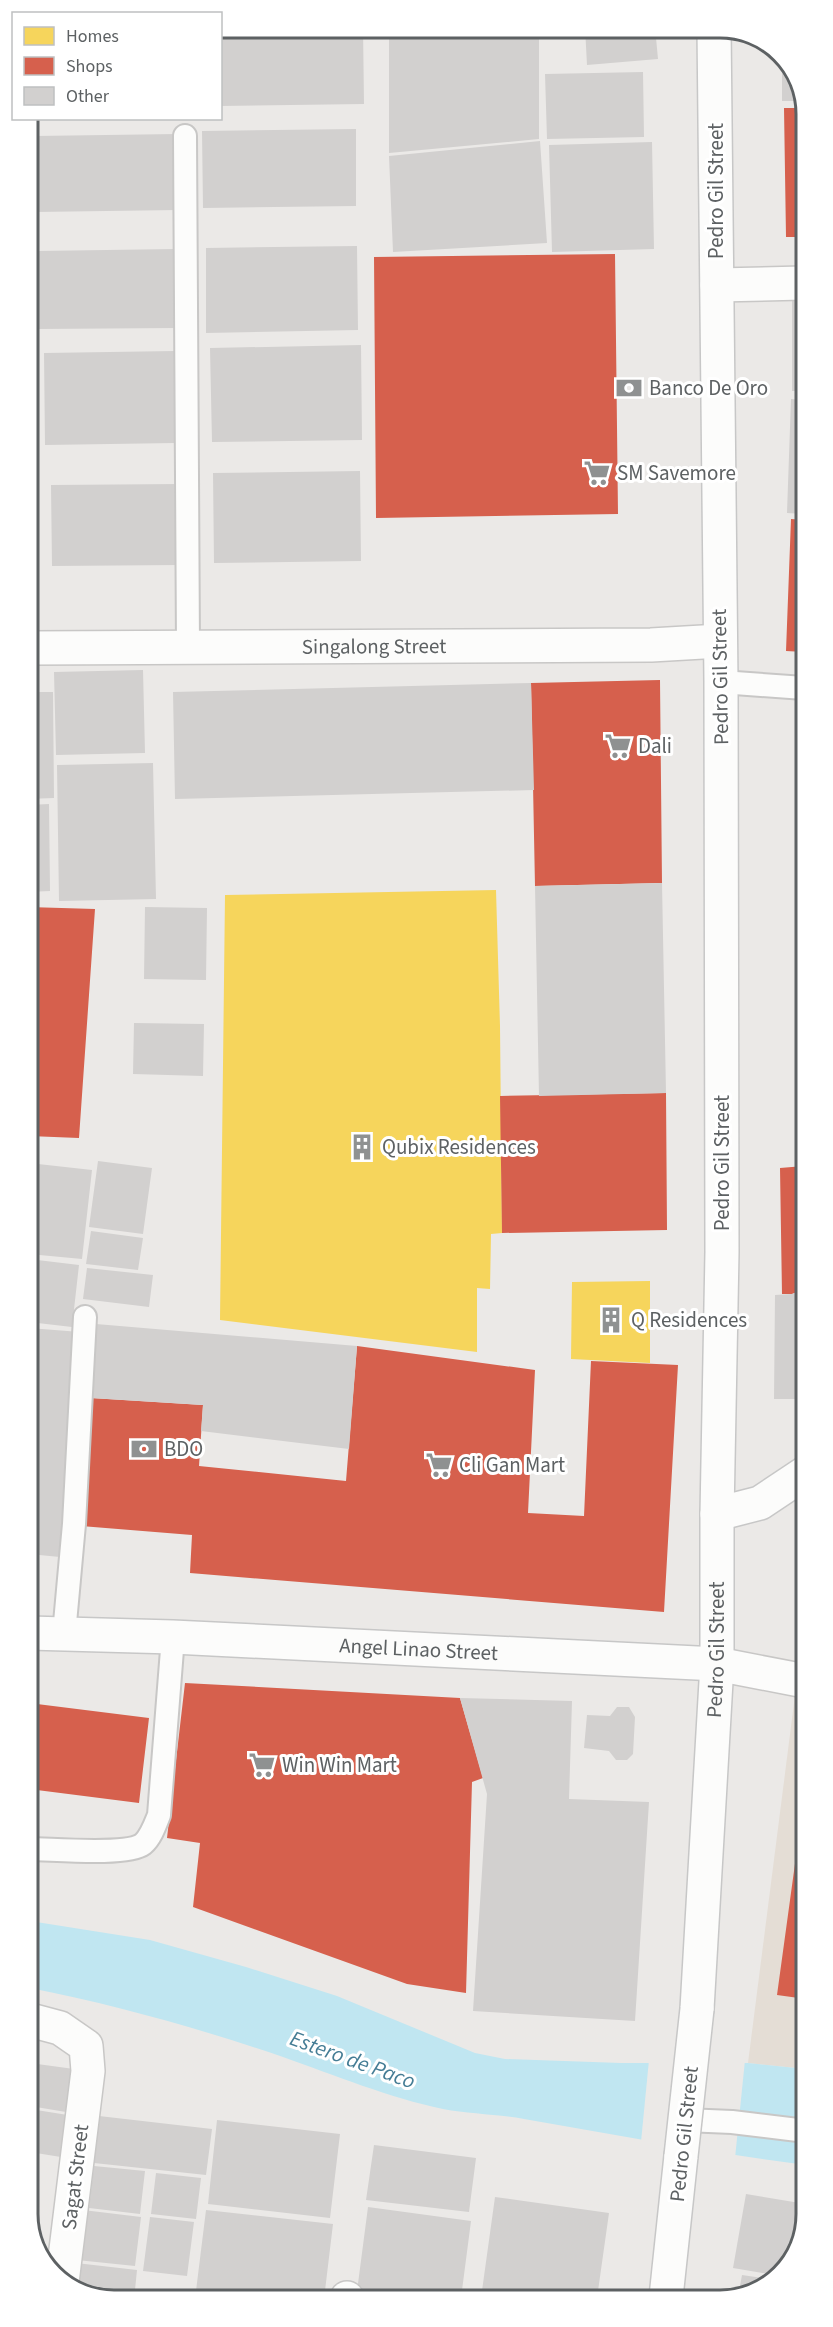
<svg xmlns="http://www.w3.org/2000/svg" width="833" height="2327" font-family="'Source Sans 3',sans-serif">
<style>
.commercial{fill:#e4ddd5}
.water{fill:#c0e6f1}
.pier{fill:#ebe9e7}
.homes{fill:#f6d55c}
.shops{fill:#d6604d}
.building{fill:#d2d0cf}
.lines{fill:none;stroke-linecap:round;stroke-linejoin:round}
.lane-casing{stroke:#c8c7c6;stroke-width:26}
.street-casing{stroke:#c8c7c6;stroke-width:36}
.secondary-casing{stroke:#c7c7c7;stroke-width:36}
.lane{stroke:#fcfcfb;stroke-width:22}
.street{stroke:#fcfcfb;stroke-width:33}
.secondary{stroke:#fcfcfb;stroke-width:33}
.secondary-bridge-casing{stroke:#c7c7c7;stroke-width:36;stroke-linecap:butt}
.secondary-bridge{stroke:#fcfcfb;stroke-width:33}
.labels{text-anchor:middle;stroke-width:6;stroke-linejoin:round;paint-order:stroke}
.street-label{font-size:21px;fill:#5d6163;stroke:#fff}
.poi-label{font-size:21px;fill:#5d6163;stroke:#fff;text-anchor:start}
.water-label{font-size:22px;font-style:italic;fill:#457d95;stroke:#fff}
.rim{fill:none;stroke:#5d6163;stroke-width:3}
</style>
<rect width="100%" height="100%" fill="#ebe9e7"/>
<path class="commercial" d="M805 1617 806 2069 748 2063Z"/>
<path class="water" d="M30 1921 150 1940 246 1967 337 1996 475 2053 505 2059 621 2063H748L806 2069V2165C711 2153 618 2135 524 2119 497 2114 469 2114 443 2109 390 2098 334 2075 283 2057 201 2029 116 2005 30 1988Z"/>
<path class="pier" d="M649 2060H745L735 2158 641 2142Z"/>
<path class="homes" d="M496 890 500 1026 502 1233 491 1234 490 1289 477 1288V1352L220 1320 225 895Z
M650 1281V1363L571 1359 572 1282Z"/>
<path class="shops" d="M784 108H803V237H786Z
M615 254 618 514 376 518 374 257Z
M791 519 804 520V652L786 651Z
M660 680 662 883 535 886 531 683Z
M796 698H804V855L799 856Z
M28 907 95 909 79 1138 29 1136Z
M666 1093 667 1230 502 1233 500 1096Z
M804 1166 805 1289 792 1294H782L780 1168Z
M357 1346 535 1370 528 1513 584 1516 591 1361 678 1365 664 1612 190 1573 192 1535 81 1526 91 1398 203 1405 199 1466 346 1481Z
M185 1683 460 1698 483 1778 472 1782 466 1993 407 1984 193 1907 200 1843 167 1838Z
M29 1703 149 1718 139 1803 29 1789Z
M804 1798H805L806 1999 777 1995Z"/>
<path class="building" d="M220 27H363L364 104 220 106Z
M389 27H539V139L389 153Z
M585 27H655L658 59 587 65Z
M782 59 803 91V101H782Z
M643 72 644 137 547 139 545 74Z
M356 129V206L203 208 202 131Z
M177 134 178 210 35 212V136Z
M540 141 547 243 393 252 389 156Z
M652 142 654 249 552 252 549 145Z
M357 246 358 330 206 333V248Z
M176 249V328L38 329 37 251Z
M792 298H803V391H792Z
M361 345 362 440 212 442 210 348Z
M175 351V443L45 445 44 353Z
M28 389H29L38 558 28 559Z
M791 399 803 400 804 514 787 513Z
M360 471 361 561 214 563 213 473Z
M180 484V565L52 566 51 485Z
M143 670 145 753 56 755 54 672Z
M531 683 534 790 175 799 173 692Z
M28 692H53L54 798 28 799Z
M153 763 156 899 59 901 57 765Z
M49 804 50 891 28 892V805Z
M662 883 666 1093 539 1096 535 886Z
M145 907 207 908 206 980 144 979Z
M134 1023 204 1024 203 1076 133 1074Z
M98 1161 152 1168 143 1234 89 1227Z
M29 1163 92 1170 82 1259 29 1254Z
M91 1231 143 1238 138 1270 86 1264Z
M29 1259 79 1265 72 1327 29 1322Z
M87 1268 153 1275 149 1307 83 1299Z
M805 1289V1394L798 1399H774L775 1295 792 1294Z
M96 1324 357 1346 349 1449 201 1431 203 1405 91 1398Z
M29 1328 80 1332 60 1557 29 1554Z
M460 1698 572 1701 569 1799 649 1802 635 2021 473 2011 487 1794Z
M617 1707H629L635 1717 633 1754 627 1760H616L609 1751 584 1748 587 1715 610 1716Z
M30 2063 74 2069 66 2112 30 2106Z
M30 2109 74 2116 67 2158 30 2152Z
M99 2116 212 2129 206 2175 94 2163Z
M217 2120 340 2134 330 2218 208 2204Z
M374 2145 476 2158 469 2212 366 2200Z
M94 2166 145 2171 140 2214 89 2208Z
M156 2173 201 2178 196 2219 151 2214Z
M746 2194 806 2204V2214L788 2267 775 2275 733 2268Z
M495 2197 609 2213 597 2298H481Z
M368 2207 471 2221 461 2298 356 2299Z
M83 2210 141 2217 135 2266 77 2260Z
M206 2210 333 2224 324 2299H195Z
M150 2217 194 2222 187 2276 143 2271Z
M76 2263 137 2270 134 2300H107L74 2287Z
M742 2275 769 2279 742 2297H738Z"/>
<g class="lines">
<g class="lane-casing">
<path id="lane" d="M185 136 188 647
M721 682 804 688
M64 1634 74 1524 85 1317
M30 1849C52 1849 127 1856 143 1844 151 1837 155 1825 159 1815L173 1637
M685 2120 732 2122 806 2131"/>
</g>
<g class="street-casing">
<g id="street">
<path d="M717 285 803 283"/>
<path id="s1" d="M28 648 651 645 720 641"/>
<path d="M717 1664 805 1681"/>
<path d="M30 2020 60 2028 86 2046 88 2071 62 2282"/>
<path d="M347 2299V2298"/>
</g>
</g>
<g class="secondary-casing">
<g id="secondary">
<path d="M717 1514 760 1503 805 1473"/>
<path id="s2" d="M29 1633 173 1637 717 1664"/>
<path id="s3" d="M697 2009 717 1664V1514L722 1252 721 682 714 27"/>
<path d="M666 2297 681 2156"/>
</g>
</g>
<use href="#lane" class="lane"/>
<use href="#street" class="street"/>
<use href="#secondary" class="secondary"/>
<g class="secondary-bridge-casing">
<path id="secondary-bridge" d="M681 2156 697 2009"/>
</g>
<use href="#secondary-bridge" class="secondary-bridge"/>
</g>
<defs>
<g id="bank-bare" transform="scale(2.07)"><path d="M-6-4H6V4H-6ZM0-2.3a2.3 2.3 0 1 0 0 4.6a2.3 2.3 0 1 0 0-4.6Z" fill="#8f9191" stroke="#fff" stroke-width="2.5" paint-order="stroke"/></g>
<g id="supermarket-bare" transform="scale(2.07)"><path d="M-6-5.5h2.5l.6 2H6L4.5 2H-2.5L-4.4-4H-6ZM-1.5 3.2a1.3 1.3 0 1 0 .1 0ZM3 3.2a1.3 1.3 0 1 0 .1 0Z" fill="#8f9191" stroke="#fff" stroke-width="2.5" paint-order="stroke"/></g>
<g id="building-bare" transform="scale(2.07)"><path d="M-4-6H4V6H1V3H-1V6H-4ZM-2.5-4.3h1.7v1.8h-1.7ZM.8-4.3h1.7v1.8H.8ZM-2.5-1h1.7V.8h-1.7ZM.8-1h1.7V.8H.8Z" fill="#8f9191" stroke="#fff" stroke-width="2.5" paint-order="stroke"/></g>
</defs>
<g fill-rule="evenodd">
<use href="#bank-bare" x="629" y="388"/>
<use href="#supermarket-bare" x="597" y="473"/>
<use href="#supermarket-bare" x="618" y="746"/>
<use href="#building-bare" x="362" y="1147"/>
<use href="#building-bare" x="611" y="1320"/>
<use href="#bank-bare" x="144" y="1449"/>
<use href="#supermarket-bare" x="439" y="1465"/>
<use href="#supermarket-bare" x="262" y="1765"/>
</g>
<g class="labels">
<g class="street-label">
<text transform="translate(716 191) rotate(-90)" y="7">Pedro Gil Street</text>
<text dy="7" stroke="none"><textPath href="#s1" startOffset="346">Singalong Street</textPath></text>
<text transform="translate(720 677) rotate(-91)" y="7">Pedro Gil Street</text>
<text transform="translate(722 1163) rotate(-90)" y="7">Pedro Gil Street</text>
<text dy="7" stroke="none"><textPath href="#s3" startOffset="360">Pedro Gil Street</textPath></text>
<text dy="7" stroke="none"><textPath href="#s2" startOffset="390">Angel Linao Street</textPath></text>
<text transform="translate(684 2134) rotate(-84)" y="7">Pedro Gil Street</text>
<text transform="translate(75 2177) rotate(-83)" y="7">Sagat Street</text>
</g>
<g class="poi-label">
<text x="649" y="395">Banco De Oro</text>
<text x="617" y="480">SM Savemore</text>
<text x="638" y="753">Dali</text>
<text x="382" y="1154">Qubix Residences</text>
<text x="631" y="1327">Q Residences</text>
<text x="164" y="1456">BDO</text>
<text x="459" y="1472">Cli Gan Mart</text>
<text x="282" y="1772">Win Win Mart</text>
</g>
<g class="water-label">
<text transform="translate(353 2059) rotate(20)" y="8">Estero de Paco</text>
</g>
</g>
<path d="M0 0H833V2327H0ZM114 38H720A76 76 0 0 1 796 114V2214A76 76 0 0 1 720 2290H114A76 76 0 0 1 38 2214V114A76 76 0 0 1 114 38Z" fill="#fff" fill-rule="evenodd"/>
<path class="rim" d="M114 38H720A76 76 0 0 1 796 114V2214A76 76 0 0 1 720 2290H114A76 76 0 0 1 38 2214V114A76 76 0 0 1 114 38Z"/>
<rect x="12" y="12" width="210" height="108" fill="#ffffff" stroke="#bec0c1" stroke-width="1.5"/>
<rect x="24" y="27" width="30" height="18" fill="#f6d55c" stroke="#bec0c1" stroke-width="1.5"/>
<text x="66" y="42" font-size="18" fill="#5d6163">Homes</text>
<rect x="24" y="57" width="30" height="18" fill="#d6604d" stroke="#bec0c1" stroke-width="1.5"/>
<text x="66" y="72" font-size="18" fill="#5d6163">Shops</text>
<rect x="24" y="87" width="30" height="18" fill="#d2d0cf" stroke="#bec0c1" stroke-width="1.5"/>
<text x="66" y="102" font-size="18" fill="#5d6163">Other</text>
</svg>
